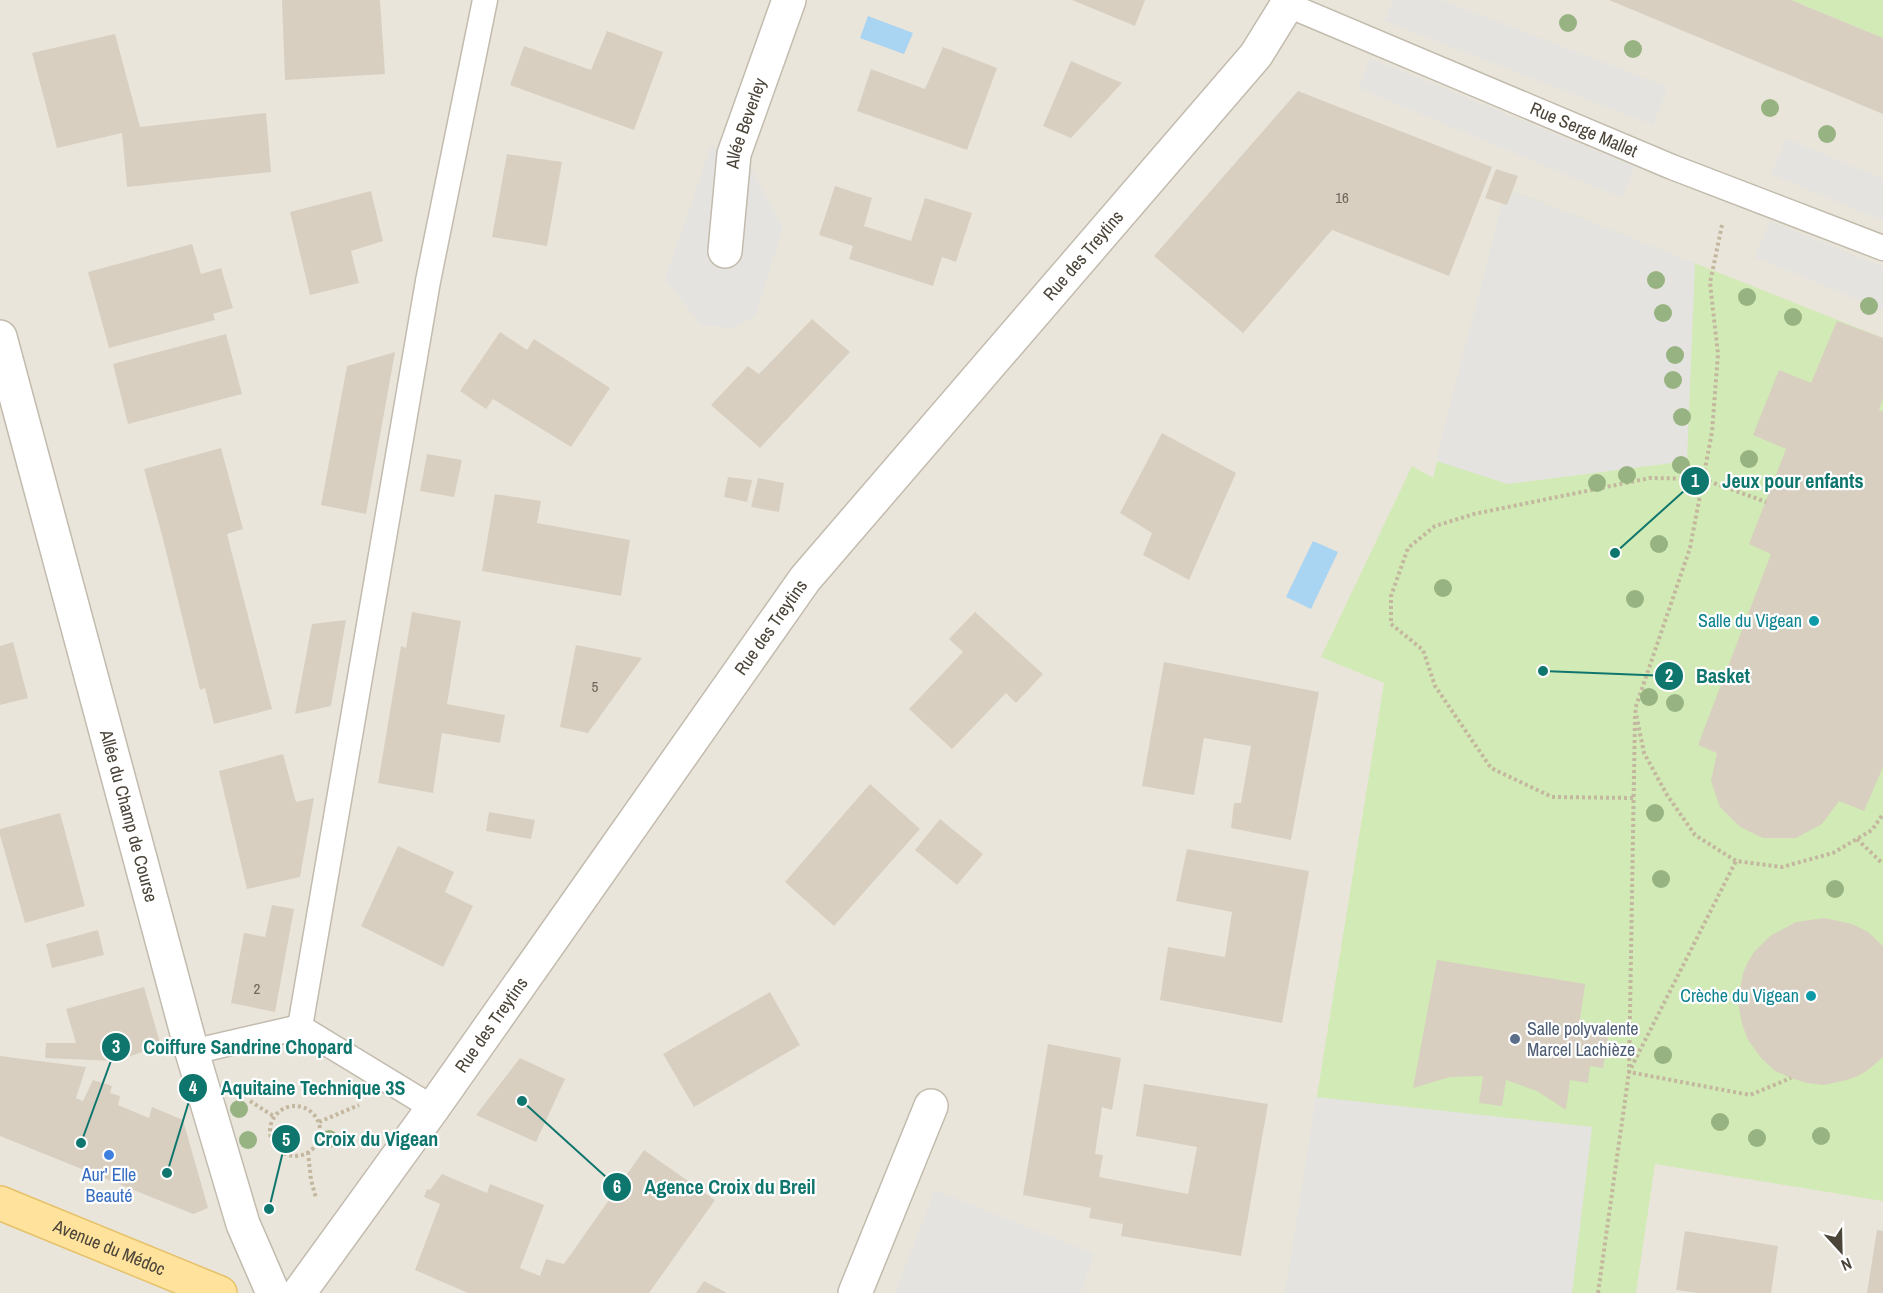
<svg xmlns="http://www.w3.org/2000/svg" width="1883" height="1293" font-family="'Archivo Narrow',sans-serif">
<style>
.residential{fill:#eae5da}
.green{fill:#d2eab5}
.parking{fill:#e5e3e0}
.water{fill:#a9d4f2}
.building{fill:#d8cfc1}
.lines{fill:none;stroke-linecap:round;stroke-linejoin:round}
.lane-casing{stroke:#c2bbae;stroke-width:27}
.street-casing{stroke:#c2bbae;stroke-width:36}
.primary-casing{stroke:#e6c16a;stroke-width:36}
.path{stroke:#c4b79f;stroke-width:4;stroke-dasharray:3 3;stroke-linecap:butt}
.lane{stroke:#fff;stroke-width:24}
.street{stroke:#fff;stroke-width:33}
.primary{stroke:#ffe39c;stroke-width:33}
.tree{fill:#97b381}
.culture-dot{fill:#0f9aa8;stroke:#fff;stroke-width:2}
.service-dot{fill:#5c6f8a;stroke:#fff;stroke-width:2}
.shop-dot{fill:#3f7fe0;stroke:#fff;stroke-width:2}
.labels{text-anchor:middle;stroke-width:4.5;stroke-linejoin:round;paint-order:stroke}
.number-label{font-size:15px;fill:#6e675b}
.street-label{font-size:18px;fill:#4b4439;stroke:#fff}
.culture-label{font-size:18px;fill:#0d838f;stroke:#fff;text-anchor:end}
.service-label{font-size:18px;fill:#4e5e75;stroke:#fff;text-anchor:start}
.shop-label{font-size:18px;fill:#366cbe;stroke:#fff}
.leader{fill:none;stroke:#0f766e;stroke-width:2}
.callout-dot{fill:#0f766e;stroke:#fff;stroke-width:2}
.mark-label{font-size:18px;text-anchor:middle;font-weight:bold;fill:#fff}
.callout-label{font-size:20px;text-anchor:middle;font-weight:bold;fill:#0f766e;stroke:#fff;stroke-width:4.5;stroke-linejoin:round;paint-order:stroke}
</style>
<rect width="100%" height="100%" fill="#f6f3ec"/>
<path class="residential" d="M0 0H1883V1293H0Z"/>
<path class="green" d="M1791 0H1883V38Z
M1513 191 1883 338V1201L1655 1164 1636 1293H1285L1384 683 1321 657 1412 466 1433 478 1502 203 1507 205Z"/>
<path class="parking" d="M1393 0H1441L1668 87 1653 125 1384 21Z
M1370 58 1635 167 1622 198 1358 88Z
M1786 138 1883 179V221L1771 174Z
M711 146 746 158 783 228 755 317 732 328 701 325 665 279Z
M1513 191 1695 263 1687 461 1508 484 1436 461 1502 203 1507 205Z
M1770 221 1883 267V310L1755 257Z
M1316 1097 1592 1127 1572 1293H1285Z
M935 1190 1095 1254 1080 1293H895Z"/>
<path class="water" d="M868 16 913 33 904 54 860 38Z
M1313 541 1338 552 1311 609 1286 597Z"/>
<path class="building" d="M282 0H380L385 74 285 80Z
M1072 0H1145L1135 26Z
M1609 0H1791L1883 38V114Z
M607 31 663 52 634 130 510 85 524 46 591 70Z
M115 34 140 127 266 113 271 172 127 187 122 133 57 148 32 53Z
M943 47 997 68 967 150 857 111 871 69 925 89Z
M1071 61 1122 83 1071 138 1043 126Z
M1298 91 1492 167 1449 276 1332 230 1243 333 1154 256Z
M507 154 562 162 547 246 492 237Z
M1496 169 1518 176 1507 205 1485 198Z
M835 186 872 198 864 226 911 241 925 198 972 213 956 262 942 257 933 286 849 259 853 246 819 235Z
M371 191 383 241 351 251 359 283 310 295 290 212Z
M192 244 201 274 221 268 233 308 213 314 215 320 109 348 88 272Z
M812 319 850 352 760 448 711 405 748 366 759 374Z
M1837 321 1883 338V398L1879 410 1883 412V767L1864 811 1839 801 1822 824 1796 838H1763L1740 827 1720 807 1711 781 1717 753 1698 745 1771 554 1749 544 1786 449 1753 435 1779 370 1811 383Z
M500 332 527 350 534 339 610 388 571 447 493 399 486 409 460 391Z
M226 334 242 394 128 424 113 364Z
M395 352 366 514 321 505 347 366Z
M1162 433 1236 473 1189 580 1143 555 1152 533 1120 513Z
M221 448 243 529 227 534 272 709 214 724 205 688 200 690 163 539 144 469Z
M427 454 462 460 454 497 420 491Z
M728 477 752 480 747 502 724 497Z
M758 478 784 483 779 512 751 507Z
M495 494 541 501 537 523 630 540 621 596 482 571Z
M412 612 461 621 447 704 505 715 500 743 442 733 433 793 378 783 401 646 406 648Z
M975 612 1043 674 1016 703 1006 693 952 749 909 709 963 652 949 639Z
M346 620 331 706 295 714 312 624Z
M13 642 28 698 0 705V646Z
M576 645 642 658 588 733 560 727Z
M1164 662 1319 692 1291 840 1231 828 1234 803H1241L1251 746 1204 738 1194 795 1142 786Z
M283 754 296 802 314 798 300 877 247 889 219 771Z
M870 784 920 829 834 926 785 882Z
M489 812 535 820 531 839 486 831Z
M60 813 85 906 25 923 0 835V829Z
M940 819 983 854 957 885 915 850Z
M398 846 454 872 445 892 473 906 443 967 361 926Z
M1187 849 1309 871 1282 1023 1160 1000 1168 947 1225 957 1232 912 1176 901Z
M272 905 294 909 275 1012 231 1003 244 933 265 937Z
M1824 918 1852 924 1868 932 1883 946V1057L1868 1070 1858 1076 1847 1080 1824 1085 1807 1083 1791 1078 1775 1071 1762 1059 1748 1040 1742 1024 1738 1002 1743 973 1748 962 1754 952 1770 936 1796 922Z
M98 930 104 955 52 968 46 944Z
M1437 960 1585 984 1579 1027 1609 1031 1603 1068 1590 1066 1588 1083 1570 1080 1566 1110 1537 1091 1506 1080 1502 1106 1479 1103 1483 1076 1450 1077 1413 1088Z
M144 987 161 1046 115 1061 45 1058 46 1043H76L66 1009Z
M770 992 800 1045 694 1107 663 1054Z
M1048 1044 1121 1058 1112 1110 1102 1107 1095 1154 1103 1155 1099 1177 1188 1194 1197 1147 1136 1136 1144 1084 1268 1104 1241 1256 1121 1236 1123 1224 1089 1218 1091 1208 1023 1195Z
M0 1056 86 1067 76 1098 83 1101 93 1080 112 1086 110 1093 120 1096 118 1105 149 1118 152 1107 183 1120 208 1208 193 1214 0 1136Z
M520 1058 565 1079 536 1142 476 1115Z
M644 1150 715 1200 649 1293H468L415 1270 440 1204 424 1197 427 1189 430 1190 442 1174 487 1193 490 1184 544 1205 520 1268 540 1276 546 1259 564 1264Z
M1877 1230 1883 1231V1293H1867Z
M1685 1231 1778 1246 1771 1293H1697L1676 1290Z
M704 1281 727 1293H696Z"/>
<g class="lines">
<g class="lane-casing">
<g id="lane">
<path id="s1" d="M1288 5 1672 167 1883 248"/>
<path d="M192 1052 300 1027"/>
<path d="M433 1108 300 1027 428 281 485 0"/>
</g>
</g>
<g class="street-casing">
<g id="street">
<path id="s2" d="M725 251 734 154 789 0"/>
<path id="s3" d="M0 337 192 1052 243 1224 273 1293"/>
<path id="s4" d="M299 1293 433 1108 805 579 1256 55 1290 0"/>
<path d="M855 1293 931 1106"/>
</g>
</g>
<g class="primary-casing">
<g id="primary">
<path id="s5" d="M0 1203 220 1293"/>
</g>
</g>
<path class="path" d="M1722 225 1710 283 1718 354 1712 432 1690 548 1635 709 1644 753 1667 795 1695 835 1736 861 1782 867 1833 853 1872 830 1883 814
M1635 716 1629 1072 1750 1095 1791 1078
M1633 798 1552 797 1491 768 1435 686 1423 650 1391 624V596L1408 548 1435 526 1474 514 1650 478 1703 479 1766 502
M1857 839 1883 864
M250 1101 275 1117
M270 1131a25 25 0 1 1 50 0a25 25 0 1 1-50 0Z
M319 1122 359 1105
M308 1152 311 1180 316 1198
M1598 1293 1629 1072 1736 861"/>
<use href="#lane" class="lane"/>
<use href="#street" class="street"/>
<use href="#primary" class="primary"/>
</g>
<g class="tree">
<circle cx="1568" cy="23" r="9"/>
<circle cx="1633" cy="49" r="9"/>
<circle cx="1770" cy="108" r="9"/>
<circle cx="1827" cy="134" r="9"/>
<circle cx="1656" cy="280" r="9"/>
<circle cx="1747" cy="297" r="9"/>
<circle cx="1869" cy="306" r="9"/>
<circle cx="1663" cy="313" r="9"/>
<circle cx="1793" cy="317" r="9"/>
<circle cx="1675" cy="355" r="9"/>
<circle cx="1673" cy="380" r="9"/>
<circle cx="1682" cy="417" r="9"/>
<circle cx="1749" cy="459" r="9"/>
<circle cx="1681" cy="465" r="9"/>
<circle cx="1627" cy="475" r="9"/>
<circle cx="1597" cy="483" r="9"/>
<circle cx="1659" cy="544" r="9"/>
<circle cx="1443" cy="588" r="9"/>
<circle cx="1635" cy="599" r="9"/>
<circle cx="1649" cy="697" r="9"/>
<circle cx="1675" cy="703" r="9"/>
<circle cx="1655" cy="813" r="9"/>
<circle cx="1661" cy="879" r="9"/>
<circle cx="1835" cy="889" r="9"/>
<circle cx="1663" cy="1055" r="9"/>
<circle cx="239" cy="1109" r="9"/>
<circle cx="1720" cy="1122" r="9"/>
<circle cx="1821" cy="1136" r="9"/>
<circle cx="1757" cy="1138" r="9"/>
<circle cx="329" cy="1139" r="9"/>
<circle cx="248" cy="1140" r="9"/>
</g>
<g class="culture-dot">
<circle cx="1814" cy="621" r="6"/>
<circle cx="1811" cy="996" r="6"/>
</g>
<circle class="service-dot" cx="1515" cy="1039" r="6"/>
<circle class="shop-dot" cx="109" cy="1155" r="6"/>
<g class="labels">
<g class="number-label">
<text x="1342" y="203">16</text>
<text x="595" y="692">5</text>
<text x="257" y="994">2</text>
</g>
<g class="street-label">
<text dy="6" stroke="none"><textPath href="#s2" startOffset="130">Allée Beverley</textPath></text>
<text dy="6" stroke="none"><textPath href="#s1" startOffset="321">Rue Serge Mallet</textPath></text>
<text dy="6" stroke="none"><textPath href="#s4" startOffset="1302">Rue des Treytins</textPath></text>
<text dy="6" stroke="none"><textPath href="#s4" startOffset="816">Rue des Treytins</textPath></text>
<text dy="6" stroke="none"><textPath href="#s3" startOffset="496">Allée du Champ de Course</textPath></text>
<text dy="6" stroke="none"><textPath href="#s4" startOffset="330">Rue des Treytins</textPath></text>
<text dy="6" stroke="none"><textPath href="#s5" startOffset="118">Avenue du Médoc</textPath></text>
</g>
<g class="culture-label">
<text x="1802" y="627">Salle du Vigean</text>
<text x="1799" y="1002">Crèche du Vigean</text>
</g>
<g class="service-label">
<text x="1527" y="1035">Salle polyvalente<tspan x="1527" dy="21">Marcel Lachièze</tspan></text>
</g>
<g class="shop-label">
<text x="109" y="1181">Aur' Elle<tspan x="109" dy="21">Beauté</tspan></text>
</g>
</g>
<path class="leader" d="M1615 553L1695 481M1543 671L1669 676M81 1143L116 1047M167 1173L193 1088M269 1209L286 1139M522 1101L617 1187"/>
<g class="callout-dot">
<circle cx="1615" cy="553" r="6"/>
<circle cx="1543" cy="671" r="6"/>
<circle cx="81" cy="1143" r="6"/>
<circle cx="167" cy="1173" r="6"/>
<circle cx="269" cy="1209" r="6"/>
<circle cx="522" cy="1101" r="6"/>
<circle cx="1695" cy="481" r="15"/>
<circle cx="1669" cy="676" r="15"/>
<circle cx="116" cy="1047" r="15"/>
<circle cx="193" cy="1088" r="15"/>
<circle cx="286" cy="1139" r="15"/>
<circle cx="617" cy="1187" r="15"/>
</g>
<g class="mark-label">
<text x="1695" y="487">1</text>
<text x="1669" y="682">2</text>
<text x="116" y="1053">3</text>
<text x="193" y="1094">4</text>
<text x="286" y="1146">5</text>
<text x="617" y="1193">6</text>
</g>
<g class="callout-label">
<text x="1793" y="488">Jeux pour enfants</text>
<text x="1723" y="683">Basket</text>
<text x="248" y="1054">Coiffure Sandrine Chopard</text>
<text x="313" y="1095">Aquitaine Technique 3S</text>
<text x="376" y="1146">Croix du Vigean</text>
<text x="730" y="1194">Agence Croix du Breil</text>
</g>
<g transform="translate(1841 1251) rotate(158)" stroke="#ffffff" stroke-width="4.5" paint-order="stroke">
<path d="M0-4.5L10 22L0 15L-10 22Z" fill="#4b4439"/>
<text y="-9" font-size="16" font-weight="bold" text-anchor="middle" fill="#4b4439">N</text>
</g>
</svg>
